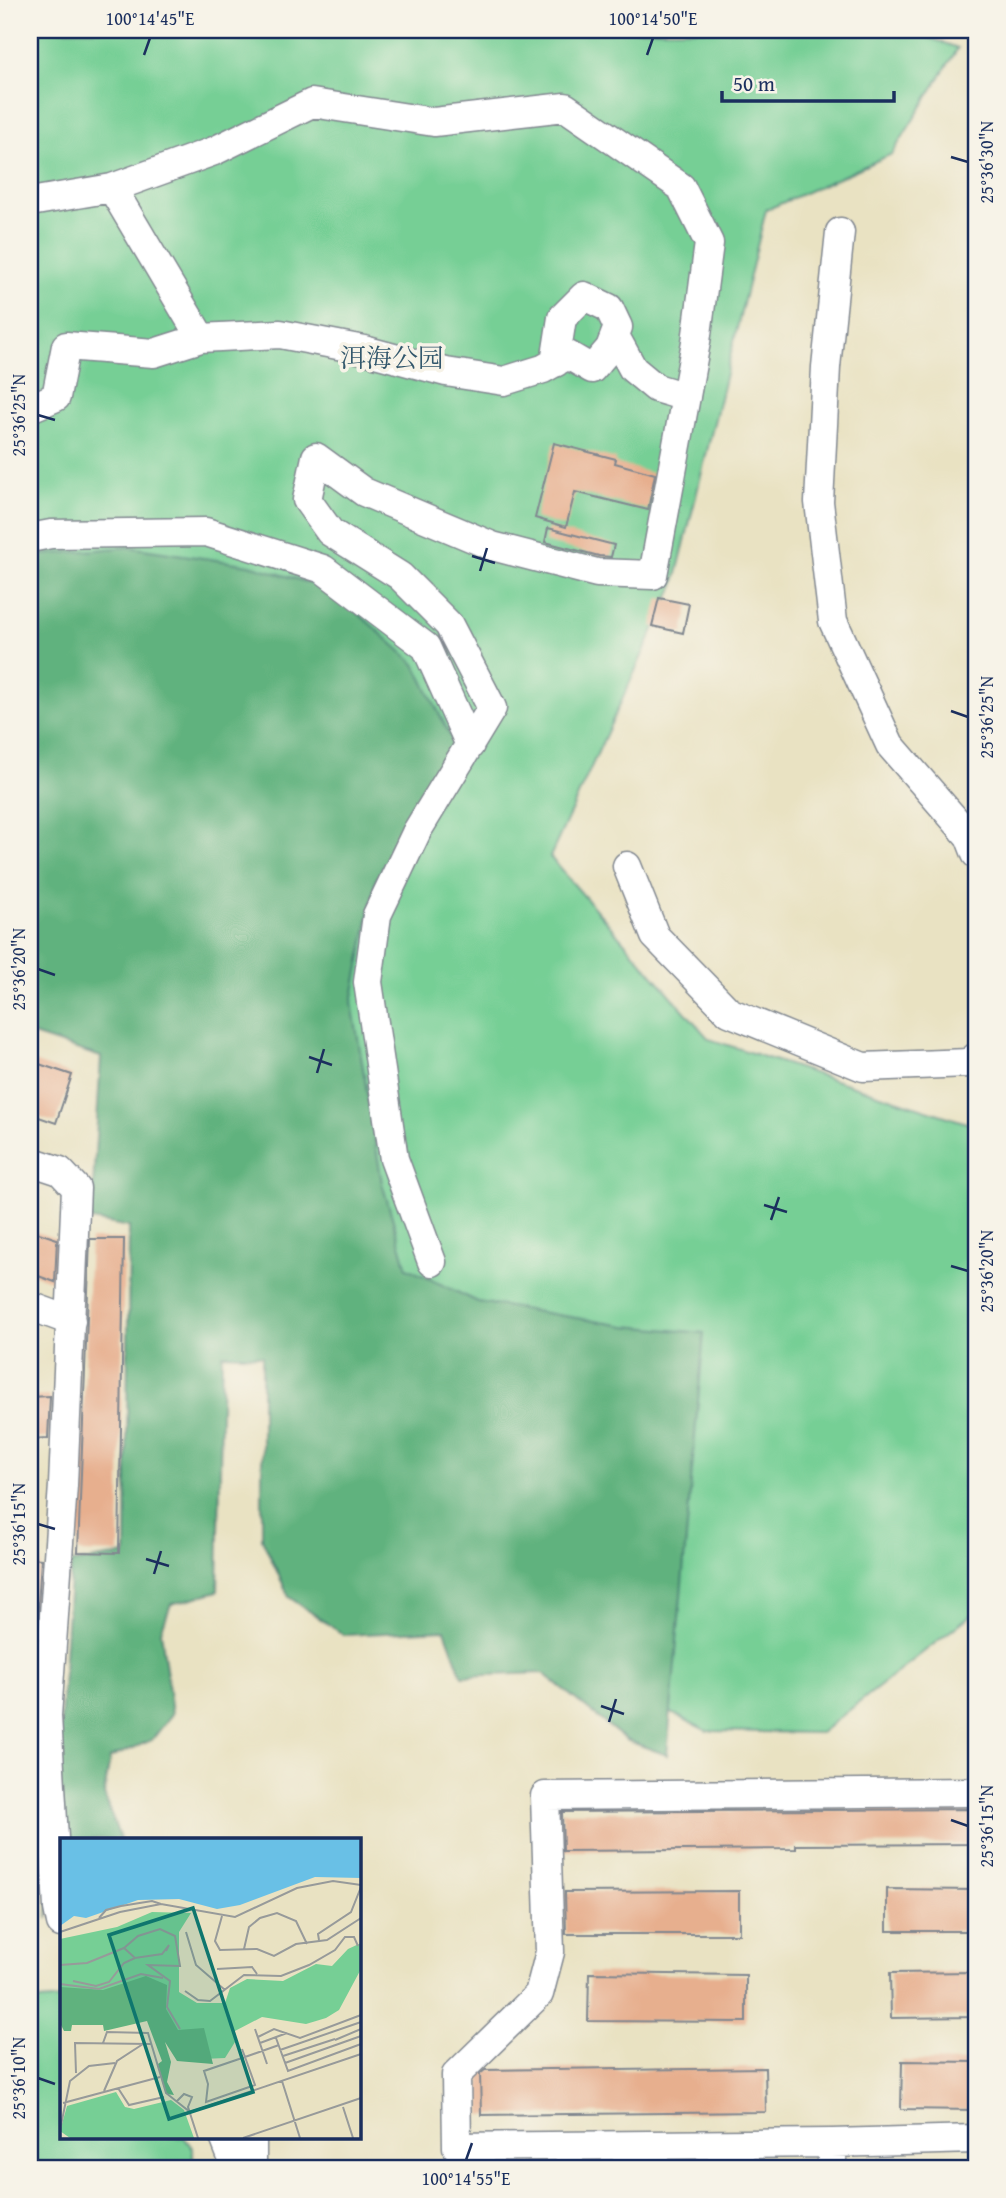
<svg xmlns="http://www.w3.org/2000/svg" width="1006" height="2198" font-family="'Gentium Book Plus','Noto Serif SC',serif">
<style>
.green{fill:#76cf95;stroke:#487f7a;stroke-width:2}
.forest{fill:#60b27e;stroke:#3e706e;stroke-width:2}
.building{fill:#e7af8e}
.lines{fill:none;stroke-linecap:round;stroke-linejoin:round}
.minor-casing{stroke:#828890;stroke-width:31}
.minor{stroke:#fff;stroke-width:28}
.ticks{fill:none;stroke:#1b2f5e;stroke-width:2.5}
.labels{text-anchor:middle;stroke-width:7;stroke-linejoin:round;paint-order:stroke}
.park-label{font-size:26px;fill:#32576c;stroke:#f7f3e8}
.inset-road{fill:none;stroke:#979a9a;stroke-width:2}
.view{fill:#0f766e;fill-opacity:0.15;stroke:#0f766e;stroke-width:3.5}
.inset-edge{fill:none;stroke:#1b2f5e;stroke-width:3.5}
.neatline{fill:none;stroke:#1b2f5e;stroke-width:2.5}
.ticks-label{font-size:18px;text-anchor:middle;fill:#1b2f5e}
</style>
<rect width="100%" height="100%" fill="#f7f3e8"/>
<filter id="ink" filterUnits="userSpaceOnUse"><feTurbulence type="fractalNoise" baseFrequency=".0143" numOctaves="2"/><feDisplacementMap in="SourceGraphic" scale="14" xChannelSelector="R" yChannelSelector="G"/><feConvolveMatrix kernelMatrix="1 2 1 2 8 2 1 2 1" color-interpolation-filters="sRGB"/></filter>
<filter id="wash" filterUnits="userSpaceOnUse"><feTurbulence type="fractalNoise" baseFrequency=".00686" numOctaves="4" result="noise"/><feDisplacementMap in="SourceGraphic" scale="28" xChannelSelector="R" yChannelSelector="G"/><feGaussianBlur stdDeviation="1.57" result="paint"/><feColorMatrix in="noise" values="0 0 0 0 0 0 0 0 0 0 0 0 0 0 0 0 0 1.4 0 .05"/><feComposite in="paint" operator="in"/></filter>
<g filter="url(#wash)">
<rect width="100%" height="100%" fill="#e9e2c2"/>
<path class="green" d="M30 30H908L958 48 892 154 766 210 674 586 550 857 709 1039 976 1126V1611L820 1733 707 1731 576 1664 30 654Z
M61 1999V2137H184L193 2149V2168H30V2002Z"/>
<path class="forest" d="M129 547 250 565 332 590 415 664 453 742 376 880 352 1002 382 1183 407 1268 478 1302 625 1326 704 1333 667 1755 626 1740 543 1673 462 1676 445 1630 344 1635 289 1597 262 1539V1356L222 1354 218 1591 171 1604 161 1631 172 1714 152 1740 110 1758 104 1794 120 1839H61L48 1919 71 1563 126 1554 129 1227 91 1220 101 1057 30 1034V556Z"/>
<g id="blocks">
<path class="building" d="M554 443 616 459 615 463 655 474 648 510 575 492 566 527 535 518Z
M548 528 614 545 611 557 599 556 545 542Z
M659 598 689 604 683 633 652 626Z
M30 1061 72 1075 56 1123 30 1114Z
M30 1230 57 1239 55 1282 30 1273Z
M90 1239H124L119 1553 78 1552Z
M50 1396 48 1438 30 1439V1397Z
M30 1558 41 1559 37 1622H30Z
M976 1809V1844L796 1845V1849L563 1851 562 1812Z
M887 1889 976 1890V1931H887Z
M739 1891V1934H566L565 1892Z
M976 1972V2017L891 2018 890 1973Z
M589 1973 746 1975V2022L588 2021Z
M902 2061 976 2062V2110L901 2109Z
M617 2068V2070L765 2068 766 2112 481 2115 480 2074 485 2070Z"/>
</g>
</g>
<g filter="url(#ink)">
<use href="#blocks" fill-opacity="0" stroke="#828890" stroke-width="2"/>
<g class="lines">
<g class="minor-casing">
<path id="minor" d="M112 188 214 151 312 103 434 122 565 107 681 187 709 243 696 342 653 575 597 573 492 546 364 492 316 457 307 500 330 532 400 576 449 625 492 708 417 831 377 915 368 982 394 1159 432 1262
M30 202 112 188 201 338 280 334 364 350 446 372 504 381 543 369 568 355 592 369 610 348 618 327 609 308 584 296 562 318 555 363
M840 232 826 367 819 502 833 621 890 745 969 836 976 854
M615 336 633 369 656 388 686 397
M30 408 56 397 66 346 154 353 201 338
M30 538 51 534 206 532 323 569 426 647 470 745
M627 866 655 936 729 1012 863 1067 969 1063 976 1057
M30 1161 60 1171 76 1188 63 1485 47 1716 58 1908 61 1923
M30 1306 71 1321
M976 1792 545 1796 550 1952 539 1994 456 2075 457 2147 832 2143 976 2139
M224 2137 236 2168
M252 2137V2168
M832 2168V2143"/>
</g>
<use href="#minor" class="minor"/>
</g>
</g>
<path class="ticks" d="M144 55 150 38M647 55 653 38M951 157 968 162M38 415 55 420M472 556 495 563M480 571 487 548M951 711 968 717M38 969 55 975M309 1057 332 1065M317 1073 324 1049M764 1205 787 1212M771 1220 779 1197M951 1266 968 1271M38 1524 55 1529M146 1559 169 1566M154 1574 161 1551M601 1706 624 1714M609 1722 616 1699M951 1820 968 1826M38 2078 55 2084M466 2160 472 2143"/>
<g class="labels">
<g class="park-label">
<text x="392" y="367">洱海公园</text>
</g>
</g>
<g transform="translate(60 1838)">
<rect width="301" height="301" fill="#e9e2c2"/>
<path d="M92 74 131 75 119 94V154L137 165H165L170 150 187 141 223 143 256 126 272 128 288 111 301 105V131L279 172 266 180 246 186 202 179 173 194 175 204 165 220 143 221 102 181 0 163V101L57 89ZM56 254 65 269 74 271 111 262 124 272 134 300H10L0 293 7 268Z" fill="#76cf95"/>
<path d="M86 138 107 147 106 171 118 192 144 190 153 226 117 223 105 204 111 224 107 244 114 257 106 256 98 226 102 223 87 183 44 193 43 187H12L11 193H4L0 185V149L43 152Z" fill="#60b27e"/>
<path d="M0 1H301V40L255 39 180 67 157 71 119 61 78 62 26 80 14 78 0 88Z" fill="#69c0e6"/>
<path class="inset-road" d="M162 78 155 103 160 112 197 111 214 118 236 106 267 102 301 80M39 80 46 72 61 68 92 63 101 66M0 94 60 74 101 66 175 79 237 50 273 43 301 47M126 94 136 127 165 152M259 102 258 96 291 74 301 49M64 110 78 98 100 91 115 98 120 128 88 127 110 143 107 169 120 191M184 111 189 89 200 80 217 75 236 83 247 106M0 127 27 125 64 110 75 120 102 116 109 107 106 113M157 131 192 129 197 136M13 143 36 148 49 144 64 125 75 120M0 146 39 151 81 136 103 140M125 153 138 162 150 163 184 137 221 138 249 127 275 112 285 99H294L298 108M195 191 207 226M198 199 214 191 240 200 301 177M216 200 228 233 301 206M275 202 301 191M43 205 47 194 88 195 106 255 130 274M200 205 227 195M182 211 185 219 195 247 146 264 148 246 144 233 185 219 219 207M220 212 301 184M223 218 275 201M225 225 301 198M16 235 15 205 91 206M222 243 240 300M58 250 69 267 104 259M44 253 57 223 83 206M117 263 124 256 132 259 128 269 138 300M3 265 100 239M283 269 293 300M130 274 301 216M0 292 10 243 29 228 55 225M183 300 301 260"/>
<path class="view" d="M133 70 193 254 109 281 49 97Z"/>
<rect width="301" height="301" class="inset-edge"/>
</g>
<rect width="1006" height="2198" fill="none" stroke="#f7f3e8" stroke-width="77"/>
<path d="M722 91v10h172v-10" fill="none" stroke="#1b2f5e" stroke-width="3.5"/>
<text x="733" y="91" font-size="21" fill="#1b2f5e" stroke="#f7f3e8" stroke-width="5" paint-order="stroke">50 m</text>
<rect x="38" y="38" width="930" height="2122" class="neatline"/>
<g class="ticks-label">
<text x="150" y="25">100°14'45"E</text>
<text x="653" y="25">100°14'50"E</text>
<text transform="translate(987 162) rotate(-90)" y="6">25°36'30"N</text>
<text transform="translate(19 415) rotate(-90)" y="6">25°36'25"N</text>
<text transform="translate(987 717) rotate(-90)" y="6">25°36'25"N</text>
<text transform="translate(19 969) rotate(-90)" y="6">25°36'20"N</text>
<text transform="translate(987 1271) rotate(-90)" y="6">25°36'20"N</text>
<text transform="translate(19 1524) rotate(-90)" y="6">25°36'15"N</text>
<text transform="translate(987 1826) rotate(-90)" y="6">25°36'15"N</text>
<text transform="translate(19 2078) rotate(-90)" y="6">25°36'10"N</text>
<text x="466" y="2185">100°14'55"E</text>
</g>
</svg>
